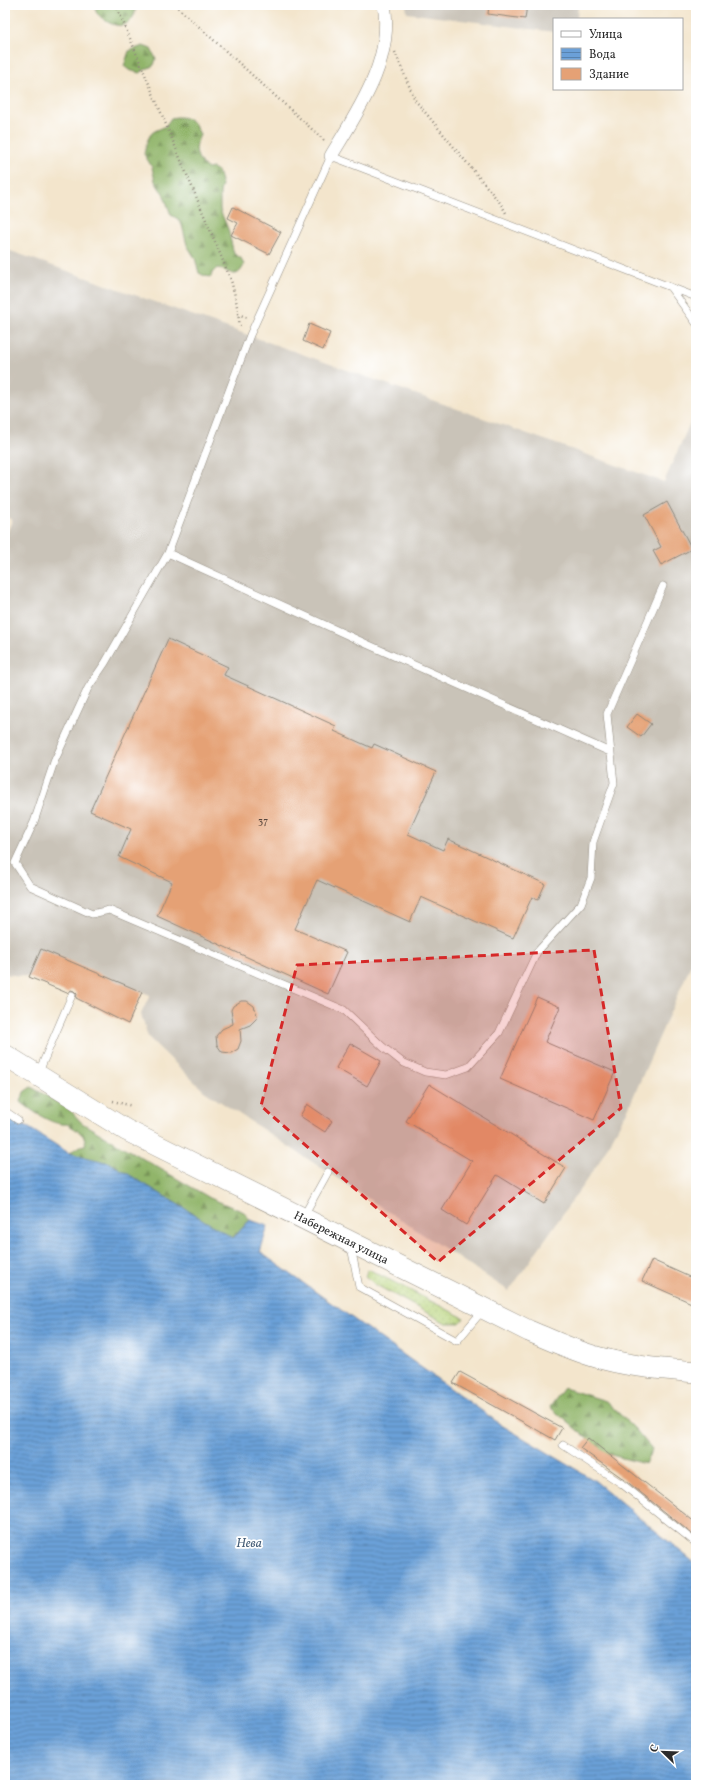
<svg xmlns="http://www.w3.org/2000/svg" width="701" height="1790" font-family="Vollkorn,serif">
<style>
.industrial{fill:#c9c3b8}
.grass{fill:url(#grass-dots);stroke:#717f52}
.forest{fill:url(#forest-firs);stroke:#5e704a}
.water{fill:url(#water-rules);stroke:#4b6682}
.building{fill:#e5a175}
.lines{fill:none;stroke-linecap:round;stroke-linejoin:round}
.lane-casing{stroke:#8f887c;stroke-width:8}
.street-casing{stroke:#8f887c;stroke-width:14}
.primary-casing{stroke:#8f887c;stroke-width:22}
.path{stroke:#8f887c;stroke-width:2.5;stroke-dasharray:1 3;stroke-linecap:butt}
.lane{stroke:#fff;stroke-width:7}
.street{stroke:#fff;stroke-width:13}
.primary{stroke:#fff;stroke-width:21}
.marked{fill:#d62828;fill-opacity:0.2;stroke:#d62828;stroke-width:3;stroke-dasharray:8 5;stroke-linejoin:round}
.labels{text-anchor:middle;stroke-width:3.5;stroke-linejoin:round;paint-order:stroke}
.number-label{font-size:10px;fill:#5a483e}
.street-label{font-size:12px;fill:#2b2b2b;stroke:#fff}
.water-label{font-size:13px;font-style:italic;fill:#486079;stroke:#fff}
</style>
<defs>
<pattern id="grass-dots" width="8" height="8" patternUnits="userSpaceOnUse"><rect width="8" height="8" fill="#b7d37a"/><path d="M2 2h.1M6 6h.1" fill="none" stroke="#9eb56a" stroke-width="1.8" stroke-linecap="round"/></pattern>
<pattern id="forest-firs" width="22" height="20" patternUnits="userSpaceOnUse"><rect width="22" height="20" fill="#91b56a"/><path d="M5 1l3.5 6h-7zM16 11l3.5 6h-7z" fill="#779357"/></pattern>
<pattern id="water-rules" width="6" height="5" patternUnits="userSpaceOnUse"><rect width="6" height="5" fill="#6ba0d8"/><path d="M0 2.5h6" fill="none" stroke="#5883af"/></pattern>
</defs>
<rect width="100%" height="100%" fill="#fff"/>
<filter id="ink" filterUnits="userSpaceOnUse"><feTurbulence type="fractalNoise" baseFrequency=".025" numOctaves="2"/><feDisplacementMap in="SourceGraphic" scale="8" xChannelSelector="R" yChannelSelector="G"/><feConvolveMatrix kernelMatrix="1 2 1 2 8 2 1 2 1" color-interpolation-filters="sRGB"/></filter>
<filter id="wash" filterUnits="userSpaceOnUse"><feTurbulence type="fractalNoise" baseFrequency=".012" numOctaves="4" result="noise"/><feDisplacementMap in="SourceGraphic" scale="16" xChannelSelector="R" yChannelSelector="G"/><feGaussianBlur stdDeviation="0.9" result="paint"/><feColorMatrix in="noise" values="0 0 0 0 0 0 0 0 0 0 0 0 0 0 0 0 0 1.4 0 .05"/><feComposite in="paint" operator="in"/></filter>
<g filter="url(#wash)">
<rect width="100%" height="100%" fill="#f3e5cc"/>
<path class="industrial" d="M406 5H578L577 19H554V32L407 13Z
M5 249 664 482 696 409V953L628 1109 599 1162 509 1291 204 1091 148 1037 141 1014 150 995 41 949 29 977 5 974V539L12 520 5 516Z"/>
<path class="grass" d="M368 1269 464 1318 460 1323H446L376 1285 365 1276Z"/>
<path class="forest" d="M96 5H135C136 9 135 13 133 17 123 33 105 23 96 12Z
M143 46 151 49 156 59 154 65 139 73 129 70 124 66 129 51Z
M177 117C190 117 195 122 200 135 193 149 196 160 208 169L213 168 218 171 222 185 220 192V210L228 229 234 254 241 258 244 265C236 282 230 270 217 268L212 273 211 277 205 276 199 273 195 258 187 245 182 225 178 219 171 215 163 193 159 188 155 181 152 167 144 154C146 147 147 135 155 131 165 126 164 129 171 118Z
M31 1087 68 1108 82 1123 210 1198 244 1212 250 1220 233 1239 149 1187 69 1153 80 1146 85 1145C88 1135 75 1129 67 1124 53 1126 32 1111 21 1102L24 1092Z
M564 1388 606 1401 635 1429 652 1449 645 1464 604 1453 550 1407Z"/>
<path class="water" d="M5 1113 69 1153 110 1163 233 1238 250 1220 268 1226 260 1252 503 1426 594 1480 696 1564V1785H5Z"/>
<g id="blocks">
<path class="building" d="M489 5H527L525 19 488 14Z
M233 207 281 232 269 254 231 235 238 223 228 218Z
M309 324 330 333 323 350 303 341Z
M667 502 692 549 661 565 653 551 661 547 644 515Z
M168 639 228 667 224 675 336 726 334 731 372 748 374 744 436 772 408 834 443 850 448 839 545 884 538 900 532 897 513 938 421 897 410 922 317 880 295 929 347 952 328 994 157 916 172 882 119 857 131 829 90 811Z
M637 714 651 724 641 737 627 727Z
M41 949 142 992 128 1024 76 998 77 994 74 991 71 990 67 993 29 977Z
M537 997 560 1007 545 1042 615 1072 594 1120 500 1079Z
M241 1001H247L254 1006 257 1015 256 1019 250 1025 240 1029 241 1041 238 1049 231 1053 222 1052 217 1045 216 1036 222 1029 233 1024 231 1010 233 1006Z
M350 1043 381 1061 367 1086 336 1068Z
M429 1084 566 1168 544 1204 497 1175 466 1225 442 1210 472 1161 406 1121Z
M307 1104 332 1121 325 1132 300 1116Z
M652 1260 696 1280V1305L642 1281Z
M460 1372 562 1428 555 1440 453 1383Z
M588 1438 696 1523V1537L625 1480 580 1448Z"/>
</g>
</g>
<g filter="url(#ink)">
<use href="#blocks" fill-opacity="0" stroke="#8f887c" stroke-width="1"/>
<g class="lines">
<g class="lane-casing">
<path id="lane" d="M670 287 696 323
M168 553 369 645 610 752
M663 586 607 714 614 783 593 842 591 878 581 904 537 952 499 1033 468 1067 446 1075 425 1072 402 1062 383 1047 344 1010 109 910 92 914 30 886 15 863 34 822 54 762 88 688 105 663 168 553 250 335 331 156 696 297
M38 1074 72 995
M5 1111 18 1120
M303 1217 328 1172
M351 1247 359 1287 457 1341 483 1310
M563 1445 622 1484 696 1543"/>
</g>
<g class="street-casing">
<path id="street" d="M331 156C358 111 394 60 384 5"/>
</g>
<g class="primary-casing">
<g id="primary">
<path id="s1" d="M5 1055 126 1130 529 1331C554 1341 578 1353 604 1359 634 1367 665 1369 696 1372"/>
</g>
</g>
<path class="path" d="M116 5 231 280 236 300 240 327
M175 5 326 142
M395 52 415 100 501 204 506 213
M238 314 248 318
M113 1101 132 1106"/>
<use href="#lane" class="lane"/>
<use href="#street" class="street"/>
<use href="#primary" class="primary"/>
</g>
</g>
<path class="marked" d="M594 950 621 1108 438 1262 261 1106 297 965Z"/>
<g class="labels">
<g class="number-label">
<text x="263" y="824">37</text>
</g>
<g class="street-label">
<text dy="4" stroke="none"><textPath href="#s1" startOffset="383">Набережная улица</textPath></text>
</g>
<g class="water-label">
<text x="249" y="1547">Нева</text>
</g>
</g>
<rect width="701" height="1790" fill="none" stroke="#fff" stroke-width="20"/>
<rect x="553" y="18" width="130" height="72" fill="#ffffff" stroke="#aaaaaa"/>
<rect x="561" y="31" width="20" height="6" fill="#ffffff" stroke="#aaaaaa"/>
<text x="589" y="38" font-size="12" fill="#2b2b2b">Улица</text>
<rect x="561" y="48" width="20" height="12" fill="url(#water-rules)" stroke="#aaaaaa"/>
<text x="589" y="58" font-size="12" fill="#2b2b2b">Вода</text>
<rect x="561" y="68" width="20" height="12" fill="#e5a175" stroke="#aaaaaa"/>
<text x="589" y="78" font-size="12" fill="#2b2b2b">Здание</text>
<g transform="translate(663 1752) rotate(293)" stroke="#ffffff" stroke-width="3" paint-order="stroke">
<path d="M0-3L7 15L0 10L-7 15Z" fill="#2b2b2b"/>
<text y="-6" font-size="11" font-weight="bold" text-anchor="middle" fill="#2b2b2b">С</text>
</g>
</svg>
